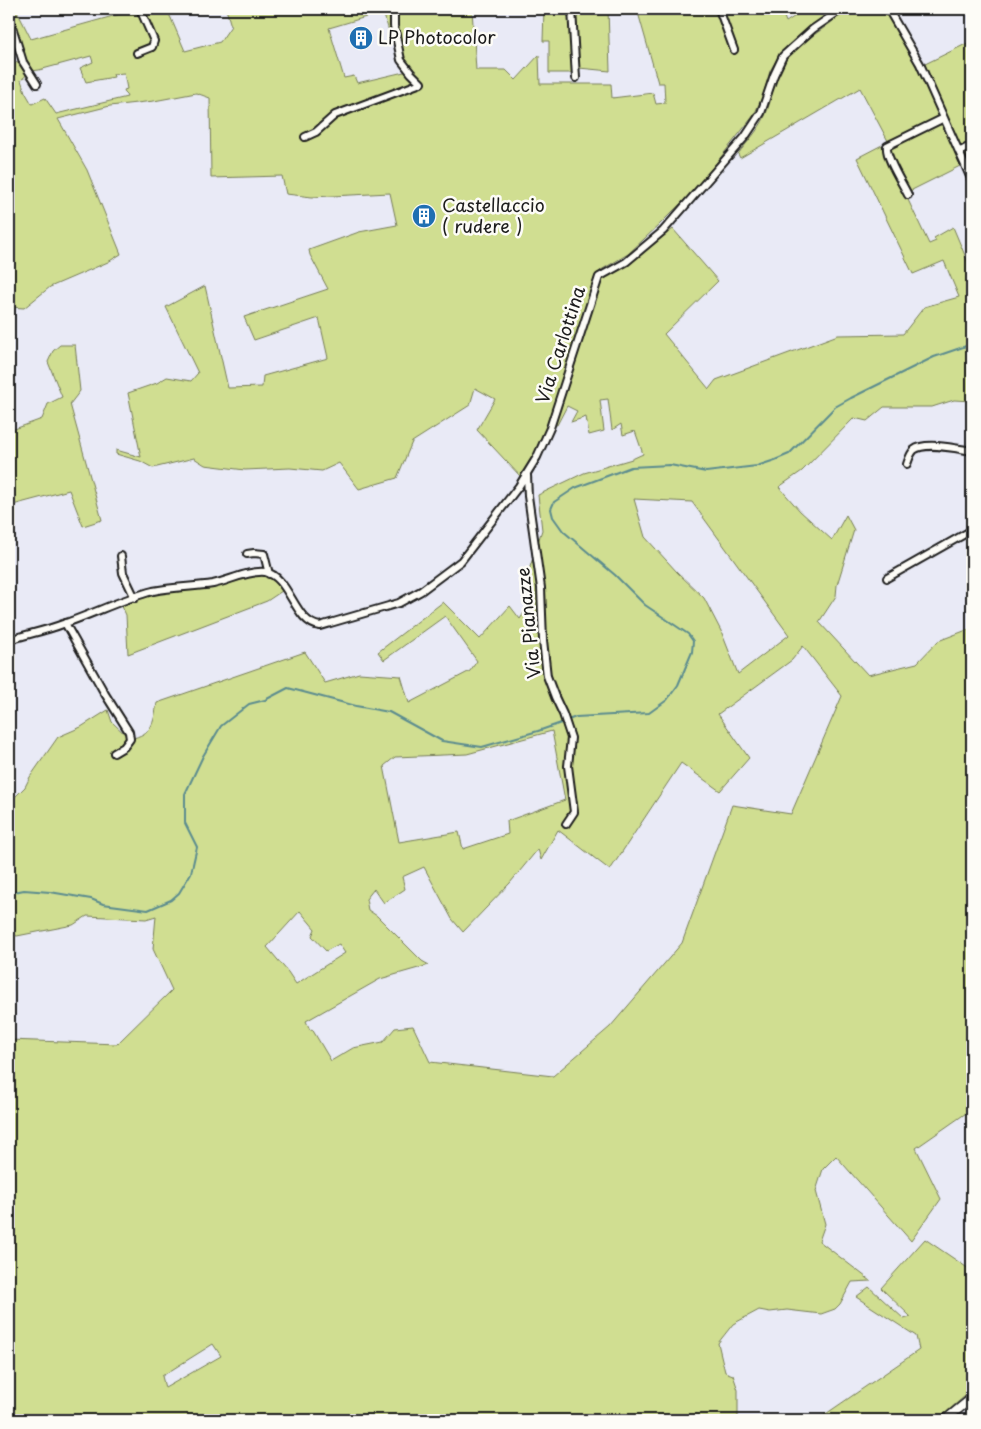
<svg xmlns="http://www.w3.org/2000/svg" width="981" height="1429" font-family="'Playpen Sans',sans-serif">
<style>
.green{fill:#d0de91;stroke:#767d56;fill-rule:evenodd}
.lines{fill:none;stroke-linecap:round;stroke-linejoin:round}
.stream{stroke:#5b8c8f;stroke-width:2}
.minor-casing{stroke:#1c1c1c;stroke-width:10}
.tertiary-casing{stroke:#1c1c1c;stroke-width:11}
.minor{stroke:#fdfcf7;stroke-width:6}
.tertiary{stroke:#fdfcf7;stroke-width:8}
.labels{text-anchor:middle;stroke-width:5;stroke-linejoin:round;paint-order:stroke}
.poi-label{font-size:18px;fill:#1c1c1c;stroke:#fdfcf7;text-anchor:start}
.street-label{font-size:18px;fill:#1c1c1c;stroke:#fdfcf7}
</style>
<rect width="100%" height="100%" fill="#e9eaf6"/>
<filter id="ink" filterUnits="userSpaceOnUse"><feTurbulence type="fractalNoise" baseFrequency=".02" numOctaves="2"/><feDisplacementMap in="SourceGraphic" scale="10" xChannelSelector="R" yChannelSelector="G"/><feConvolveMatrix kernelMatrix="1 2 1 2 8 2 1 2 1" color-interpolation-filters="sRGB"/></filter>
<g filter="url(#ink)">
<path class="green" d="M9 9H16L31 39 138 9 149 38 155 34 144 9H167L185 51 220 42 231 26 226 9H392L396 47H394L383 12 329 28 344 78 354 76 357 83 404 72 407 69 399 39 397 9H472L476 70H506L516 80 539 55 540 84H611L612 98 653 93 656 104 665 103 664 83H658L637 9H716L735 44 722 9H781L786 22 800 13 798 9H818L824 18 810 27 780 54 770 71 763 95 754 115 698 186 660 224 628 254 601 270 598 274 553 413 533 459 521 477 477 430 495 399 475 388 470 405 412 442 397 478 359 489 339 463 322 471 290 468 245 470 205 465 194 458 153 468 140 461 116 454V450L141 457 128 393 157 383 167 377 191 381 198 373 166 307 205 286 228 388 262 387 263 376 328 358 319 318 254 340 244 317 328 289 310 255 309 250 359 232 397 225 390 193 312 197 286 194 282 176 211 178 210 98 196 93 154 101 110 106 58 119 87 170 121 254 108 262 50 287 24 308 9 307V65L23 60ZM91 56 93 62 80 68 86 82 114 77 113 74 124 73 127 89 124 90 127 97 56 114 45 98 32 104 25 92 21 80 31 71 39 70Z
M544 9H570L572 73H549V41H543Z
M576 9H608L610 71 579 68Z
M846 9H885L911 55 940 118 888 141 860 88 740 158 738 154C747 142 759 130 765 116 773 99 773 77 784 62 801 39 828 29 846 9Z
M972 41V172L923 65Z
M937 124 943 126 962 165 910 191 889 150 891 148Z
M882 145 929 244 936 241 934 238 953 227 972 272V401L954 400 932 407H884L867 421 854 418 802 471 779 487 800 511 832 540 846 515 854 530 837 585 836 596 819 622 868 675 917 663 938 641 972 628V1109L916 1148 941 1199 911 1241 836 1156 823 1169 816 1191 825 1224 819 1241 871 1281 852 1282 840 1304 835 1309 821 1314 787 1310 770 1312 759 1310 733 1324 718 1343 725 1372 733 1375 738 1390V1420H9V1040L117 1044 172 990 153 949 156 916 146 919 87 916 73 925 17 936 9 934V795L12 800 25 787 30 777 58 737 81 727 108 710 112 722 130 739C153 733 153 725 157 703L305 652 325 683 359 673 401 676 409 703 470 671 477 661 445 616 384 660 378 652 443 602 480 639 510 606 520 619 530 604 529 570 542 530 538 495 584 473 632 459 643 454 635 431 623 435 621 424 612 430 608 399 600 400 604 431 589 435 586 417 571 422 577 411 567 406 557 425 553 424 587 318 602 280 625 266 673 229 718 281 664 334 709 389 716 380 838 335 903 334 924 307 959 297 944 261 913 274 857 158ZM634 499 692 502 789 635 738 674 721 631 704 598 677 572 645 537ZM803 646 842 696 791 814 732 805 682 943 610 1027 553 1076 430 1062 413 1026 395 1028 383 1042 353 1048 331 1061 312 1029 310 1030 306 1021 380 979 429 965 422 961 377 916 368 910 366 899 374 889 384 903 405 889 402 877 424 867 452 919 463 932 510 883 538 849 541 860 558 830 610 870 681 763 720 791 749 758 718 714 792 660ZM552 731 565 800 507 821 508 834 463 849 459 832 399 842 384 766 395 757 467 754ZM300 911 315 929 312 936 326 951 339 944 345 953 296 984 288 972 267 947ZM213 1344 221 1356 165 1388 162 1376Z
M60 345H75L80 391 70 404 102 520 83 526 69 490 9 506V431L42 419 48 404 62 397 48 362 53 351Z
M265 572 285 589 267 601 128 654 126 615 120 602 135 598Z
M925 1239 972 1271V1390L937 1420H817L919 1350 916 1336 856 1297 869 1287 904 1319 911 1317 881 1288Z"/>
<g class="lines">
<path class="stream" d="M568 720 576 717 649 713 667 700 678 685 692 652 693 641 688 634 645 605 615 575 563 531 553 517 551 509 554 502 575 488 631 467 670 465 706 472 757 466 775 460 789 454 835 407 851 398 934 357 972 344
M9 893 24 890 50 892 91 899 103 904 148 910 171 900 179 893 191 873 197 847 185 823V794L203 756 221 726 249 704 265 700 288 688 356 706 389 712 442 741 482 747 538 731 564 722"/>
<g class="minor-casing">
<path id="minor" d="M572 9 576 78
M719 9 734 50
M888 9 920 64 972 181
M9 17 23 62 37 84
M137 53 152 47 154 41 140 9
M305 137 316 132 335 115 421 83 411 73 401 60 394 26V9
M959 152 972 145
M908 195C903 184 885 157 887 146L944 118
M907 464C909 459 910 454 914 450 925 441 959 449 972 451
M527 475 528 496 541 588 543 640 547 676 555 697 563 714 571 738 568 766 574 812 566 824
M247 554 254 553 264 554 269 574
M121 556 123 573 135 598
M887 578 972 530
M65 623 105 694 129 732 130 739 124 747 114 753
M9 640C27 634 45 631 63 624 93 614 122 599 153 591 173 587 193 587 213 584 228 581 250 570 265 572 290 576 294 623 320 626L399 603 421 591 461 561 519 486 537 457 550 428 599 277 626 262 663 231 745 137 761 113 774 75 783 56 813 29 842 9"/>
</g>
<g class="tertiary-casing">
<path id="tertiary" d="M945 1420 972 1398"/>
</g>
<use href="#minor" class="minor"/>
<use href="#tertiary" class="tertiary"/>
</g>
</g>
<defs>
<g id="building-disc" transform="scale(1.25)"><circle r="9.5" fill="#1f6fb2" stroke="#fdfcf7"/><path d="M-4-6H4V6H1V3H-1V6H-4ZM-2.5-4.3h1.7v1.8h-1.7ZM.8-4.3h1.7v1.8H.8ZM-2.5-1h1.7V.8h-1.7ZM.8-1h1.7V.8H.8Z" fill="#fff"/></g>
</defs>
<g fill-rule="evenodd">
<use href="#building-disc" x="361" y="38"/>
<use href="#building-disc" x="424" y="216"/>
</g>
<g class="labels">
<g class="poi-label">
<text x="378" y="44">LP Photocolor</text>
<text x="442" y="212">Castellaccio<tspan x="442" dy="21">( rudere )</tspan></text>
</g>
<g class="street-label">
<text transform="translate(561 345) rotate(-72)" y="6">Via Carlottina</text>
<text transform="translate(529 623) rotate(-96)" y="6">Via Pianazze</text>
</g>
</g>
<rect width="981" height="1429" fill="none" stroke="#fdfcf7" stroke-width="30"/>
<rect x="15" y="15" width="951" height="1399" fill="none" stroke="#1c1c1c" stroke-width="2" filter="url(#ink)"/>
</svg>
